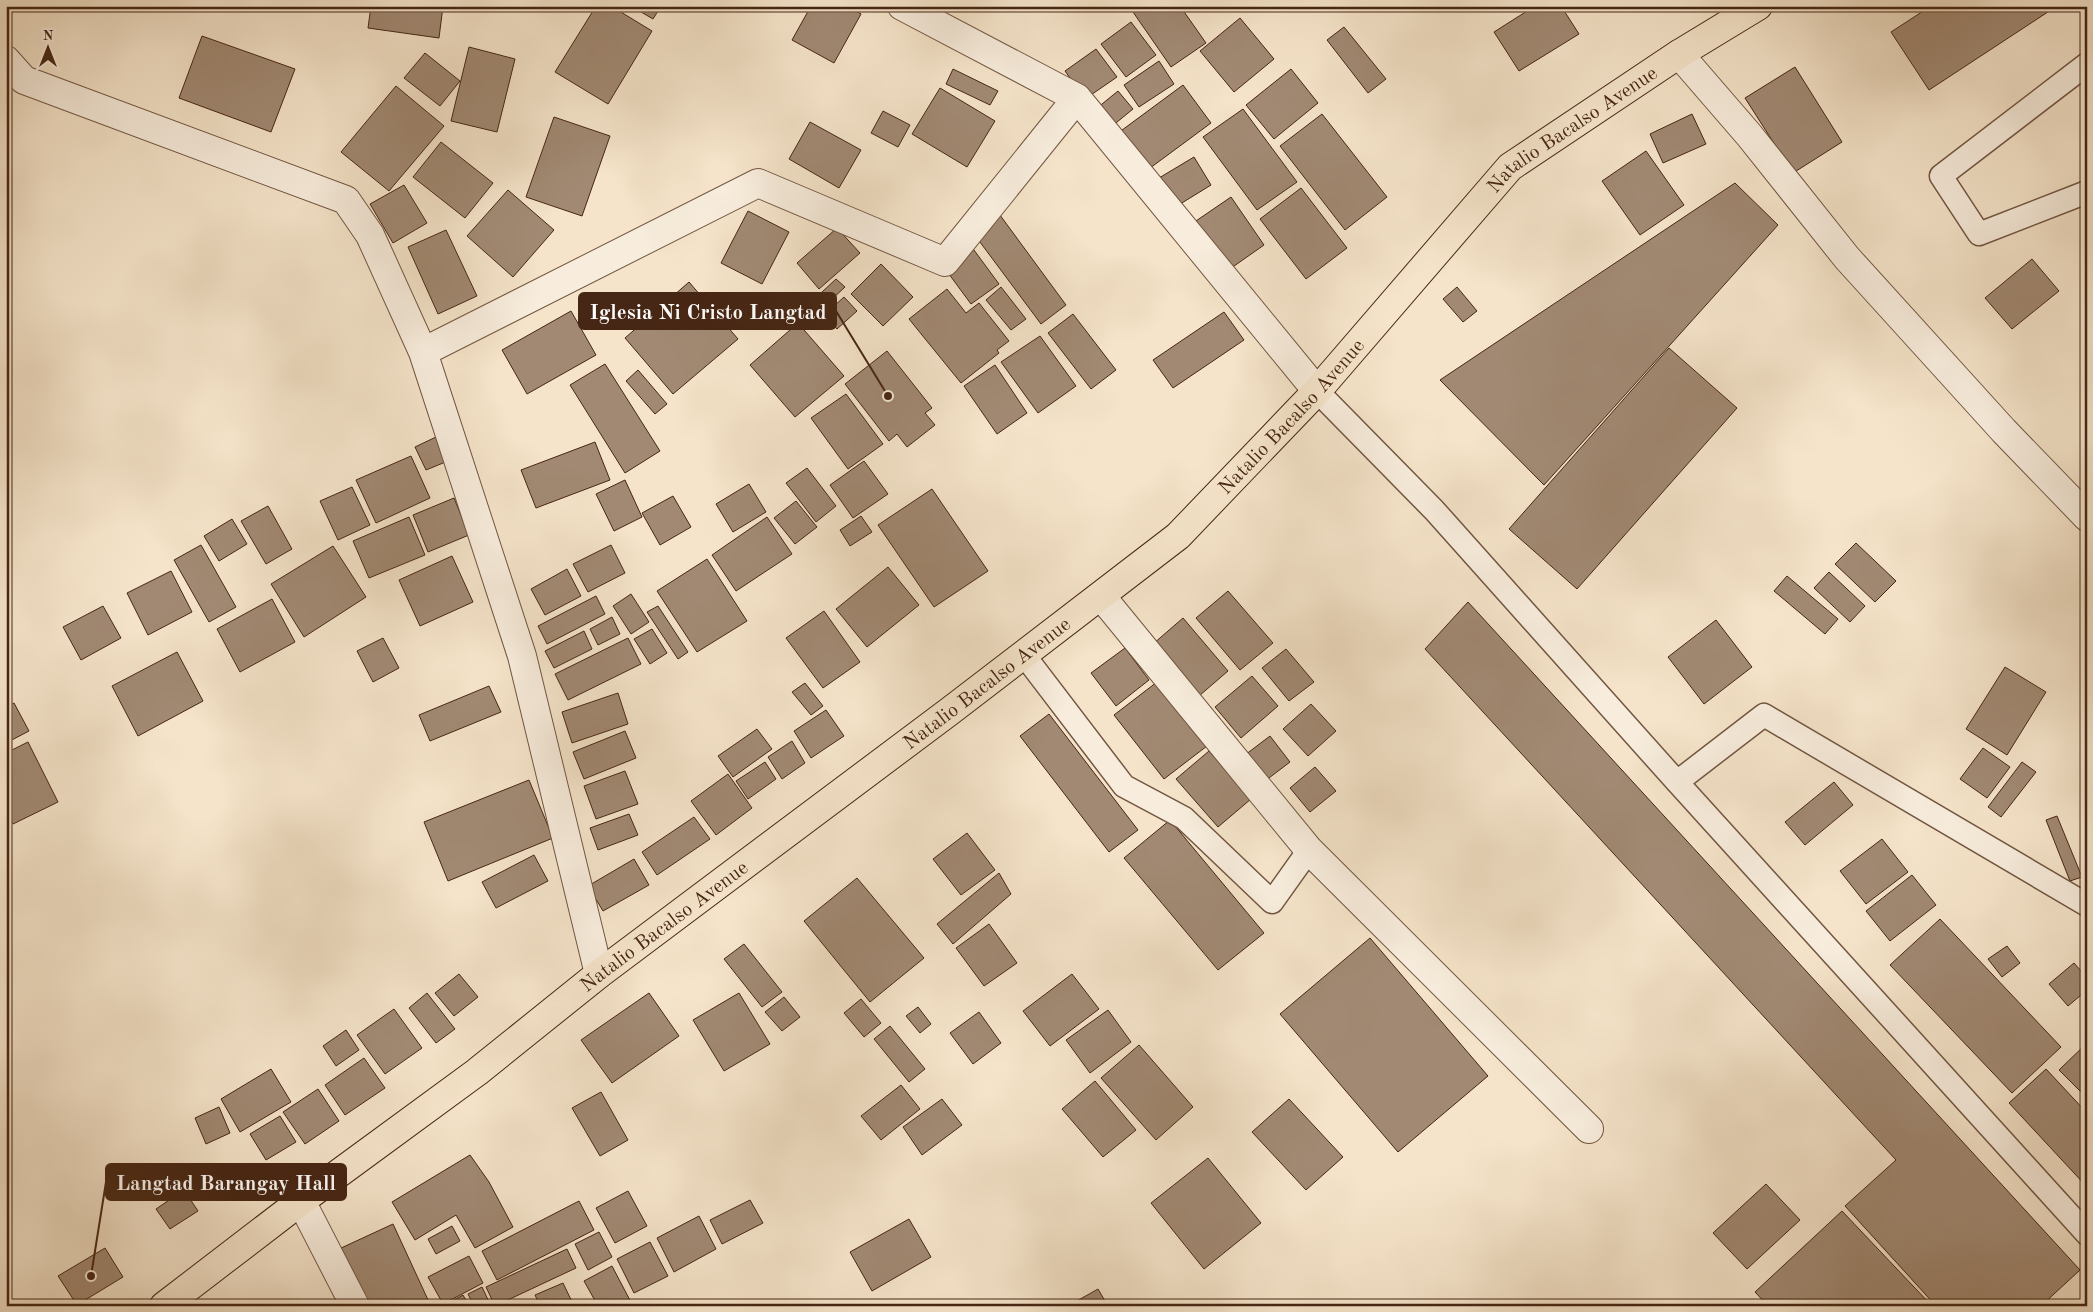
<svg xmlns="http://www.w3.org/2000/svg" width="2093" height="1312" font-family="'Old Standard TT',serif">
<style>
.building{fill:#a18973;stroke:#462614}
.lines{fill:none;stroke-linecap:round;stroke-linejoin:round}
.lane-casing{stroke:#725642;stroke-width:25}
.street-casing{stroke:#725642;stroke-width:30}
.highway-casing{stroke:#462614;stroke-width:30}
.lane{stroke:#f8eddd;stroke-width:22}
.street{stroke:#f8eddd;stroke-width:28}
.highway{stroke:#f5e4ca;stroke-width:28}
.labels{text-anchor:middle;stroke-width:4;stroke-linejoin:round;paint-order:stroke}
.street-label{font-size:20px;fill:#462614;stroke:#f8eddd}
.leader{fill:none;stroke:#462614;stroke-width:2}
.callout-dot{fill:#462614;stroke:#f8eddd;stroke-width:2}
.callout{fill:#462614;stroke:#462614;stroke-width:2}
.callout-label{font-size:21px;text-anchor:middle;font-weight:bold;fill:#fff}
</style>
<rect width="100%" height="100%" fill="#f5e4ca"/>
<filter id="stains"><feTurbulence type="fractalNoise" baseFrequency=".004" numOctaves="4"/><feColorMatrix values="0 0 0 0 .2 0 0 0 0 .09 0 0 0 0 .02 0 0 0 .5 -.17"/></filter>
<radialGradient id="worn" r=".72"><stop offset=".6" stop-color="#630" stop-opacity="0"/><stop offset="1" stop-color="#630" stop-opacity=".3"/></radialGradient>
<path class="building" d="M371 6H443L439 38 368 28Z
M596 6H611L652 31 608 104 555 72Z
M631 6H661L653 19Z
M811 6H847L861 14 834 63 792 40Z
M1141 6H1180L1206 43 1171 67 1133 12Z
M1535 6H1561L1579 34 1519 71 1494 32Z
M1931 6H2057L1929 90 1891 32Z
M1240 18 1274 59 1234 92 1200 51Z
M1131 22 1156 55 1126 77 1101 44Z
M1344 27 1386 79 1368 93 1327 40Z
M202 36 295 69 271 132 179 98Z
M469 47 515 59 497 132 451 121Z
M1096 49 1117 77 1085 99 1065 71Z
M425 53 460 81 440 106 404 78Z
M1159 61 1174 84 1139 107 1124 85Z
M1795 67 1842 142 1793 173 1745 98Z
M953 69 998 91 990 105 946 84Z
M1291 69 1318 103 1274 139 1246 105Z
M1183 85 1211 123 1142 174 1114 136Z
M396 86 444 126 389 191 341 152Z
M940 88 995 121 967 167 912 134Z
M1118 91 1133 109 1106 131 1091 113Z
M1243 109 1297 182 1257 210 1203 137Z
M883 111 910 125 898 147 871 133Z
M1322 114 1387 197 1345 230 1280 146Z
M1692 114 1706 144 1663 163 1650 134Z
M554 117 610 136 582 216 526 197Z
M810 122 861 150 839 188 789 159Z
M441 142 493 183 465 218 413 177Z
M1646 151 1684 205 1640 235 1602 181Z
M1194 157 1211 185 1177 206 1159 178Z
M1735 183 1778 225 1544 485 1440 380Z
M404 185 427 223 393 243 370 204Z
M1301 188 1347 248 1306 279 1260 219Z
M508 190 554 230 513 277 467 236Z
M1231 197 1264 245 1227 271 1193 223Z
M748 211 789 232 762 284 721 263Z
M997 211 1066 305 1041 324 971 230Z
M837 228 860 253 819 289 797 263Z
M446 230 477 296 438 314 408 247Z
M971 246 999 284 971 304 943 266Z
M2032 259 2059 291 2012 329 1985 298Z
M881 264 913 297 883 326 851 294Z
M836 279 845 287 816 314 808 305Z
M689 282 738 339 673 394 625 338Z
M1001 287 1026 319 1011 330 986 300Z
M1457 287 1477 311 1463 322 1443 299Z
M947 289 966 313 979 303 1009 341 997 350 999 353 961 383 909 319Z
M844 297 857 311 837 329 824 315Z
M571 311 596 355 527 394 502 350Z
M1224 312 1244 340 1173 388 1153 360Z
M1073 314 1116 370 1091 389 1048 333Z
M798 323 844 376 795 417 750 365Z
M1040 336 1076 386 1038 413 1001 362Z
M1669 348 1737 408 1577 589 1509 529Z
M887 351 932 408 925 413 935 425 907 447 897 434 889 441 845 384Z
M605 364 660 451 625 473 570 385Z
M995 365 1027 413 997 434 964 386Z
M638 370 667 404 655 414 626 381Z
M846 394 883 444 848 469 811 418Z
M436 437 448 461 426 470 415 447Z
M595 442 610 480 536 508 521 470Z
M411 456 430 498 376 523 356 480Z
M864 461 888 494 853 518 830 485Z
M807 468 836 506 816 522 786 483Z
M625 480 642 517 614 531 596 494Z
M749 484 766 512 733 532 716 504Z
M352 487 370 525 338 540 320 501Z
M932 489 988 571 934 607 878 525Z
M673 496 691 527 660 545 642 513Z
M454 498 469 535 428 552 413 515Z
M796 501 817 527 795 544 774 518Z
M268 506 292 549 266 564 241 521Z
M861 516 872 532 850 546 840 530Z
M409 517 425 555 369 578 353 541Z
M767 517 792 554 736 591 712 555Z
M232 519 247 544 219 561 204 536Z
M1856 543 1896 581 1875 602 1835 564Z
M201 545 236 607 209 622 174 560Z
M611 545 625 573 588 592 573 564Z
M333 546 366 597 304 637 271 584Z
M452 556 473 602 420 626 399 580Z
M707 559 747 621 697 652 657 591Z
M888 567 919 605 867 647 836 609Z
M567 569 581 596 545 615 531 589Z
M171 571 192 612 148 635 127 593Z
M1829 572 1865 606 1850 622 1814 588Z
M1787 576 1838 619 1825 634 1774 591Z
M1228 591 1273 643 1240 670 1196 618Z
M631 594 649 622 631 634 613 606Z
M596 596 605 614 547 644 538 626Z
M272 599 295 642 240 672 217 629Z
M1468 602 2080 1270 2041 1306H1936L1845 1206 1896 1160 1425 649Z
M103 606 121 638 81 660 63 627Z
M658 606 688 652 678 659 647 612Z
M824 611 860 662 823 688 786 638Z
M612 617 620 634 598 645 590 629Z
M1183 618 1228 671 1199 696 1153 644Z
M1716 620 1752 667 1704 704 1668 657Z
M652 629 667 653 650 664 634 639Z
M584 631 592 649 554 668 545 651Z
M383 638 399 668 373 682 357 651Z
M628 638 641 664 568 700 555 674Z
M1125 648 1149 680 1116 706 1091 673Z
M1286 649 1314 682 1289 701 1262 668Z
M177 652 203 701 138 736 112 686Z
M2005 667 2046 692 2007 755 1966 729Z
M1252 676 1278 706 1241 738 1215 707Z
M1157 682 1207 746 1164 779 1114 715Z
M805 683 823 706 811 715 792 692Z
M489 686 501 712 430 741 419 715Z
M618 693 628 724 572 743 562 712Z
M14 703 29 731 6 743V707Z
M1311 704 1336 731 1308 756 1283 729Z
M826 710 844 736 811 758 794 731Z
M1049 714 1138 830 1109 852 1020 736Z
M757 729 772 749 733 777 718 756Z
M625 731 636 758 584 779 573 752Z
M1270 736 1290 762 1265 781 1245 755Z
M792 741 805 763 782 779 768 757Z
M28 742 58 802 13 824 6 809V753Z
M1983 748 2010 767 1987 798 1960 779Z
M1209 751 1251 799 1218 827 1176 779Z
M765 762 776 779 748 799 736 781Z
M2022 762 2036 772 2001 817 1988 807Z
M1315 767 1336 791 1310 812 1290 788Z
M625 771 638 804 596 819 584 786Z
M728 774 752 808 716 835 691 801Z
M529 780 553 838 448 881 424 822Z
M1834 782 1853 805 1805 845 1785 822Z
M629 814 638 835 598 850 590 828Z
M2057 816 2082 877 2070 881 2046 820Z
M694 817 710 839 657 875 642 852Z
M1170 820 1264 933 1218 970 1124 858Z
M967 833 995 870 961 895 933 859Z
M1882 839 1908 872 1866 904 1840 871Z
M534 855 548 881 496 908 482 882Z
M634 859 649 885 603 911 588 886Z
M999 873 1011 894 953 944 937 924Z
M1912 875 1936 905 1890 941 1866 911Z
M857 878 924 958 870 1002 804 921Z
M1940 919 2061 1047 2012 1093 1890 965Z
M989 924 1017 963 984 986 956 948Z
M1370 938 1488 1076 1398 1152 1280 1014Z
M744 944 782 992 762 1007 724 959Z
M2007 946 2020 963 2002 977 1988 959Z
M2074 963 2087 978V990L2068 1006 2049 984Z
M459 974 478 997 454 1016 435 993Z
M1072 974 1099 1009 1050 1046 1023 1011Z
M427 993 455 1029 436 1043 409 1008Z
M649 993 679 1036 612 1083 581 1040Z
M739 993 770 1044 724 1071 693 1020Z
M784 997 800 1017 782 1031 765 1012Z
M861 999 881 1023 864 1037 844 1013Z
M918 1007 931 1024 920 1033 906 1016Z
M394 1009 422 1048 385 1074 357 1035Z
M1108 1010 1131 1042 1090 1073 1066 1040Z
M979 1012 1001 1043 973 1064 950 1033Z
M890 1026 925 1069 909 1082 874 1039Z
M346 1030 359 1050 336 1066 323 1046Z
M2087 1043V1098L2059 1070Z
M1139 1045 1193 1107 1156 1140 1101 1078Z
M364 1058 385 1088 345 1115 325 1085Z
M271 1069 291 1102 240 1132 221 1099Z
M2046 1069 2087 1113V1187L2009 1103Z
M1095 1081 1136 1130 1103 1157 1062 1109Z
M901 1085 920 1109 881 1140 861 1116Z
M318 1089 339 1121 305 1144 283 1112Z
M601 1092 628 1140 600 1156 572 1108Z
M942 1099 962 1125 922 1155 903 1127Z
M1289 1099 1343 1157 1306 1190 1252 1132Z
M219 1107 230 1133 206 1144 195 1118Z
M280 1116 296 1142 266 1160 250 1134Z
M470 1155 489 1182 513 1227 475 1248 456 1215 415 1240 392 1202Z
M1208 1158 1261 1223 1204 1269 1151 1203Z
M1766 1184 1800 1220 1747 1269 1713 1233Z
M184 1190 198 1211 170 1229 156 1209Z
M628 1191 647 1226 615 1243 596 1208Z
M750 1200 763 1223 722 1244 710 1220Z
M579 1201 594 1230 497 1280 482 1251Z
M1842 1211 1932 1306H1768L1755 1292Z
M699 1216 716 1249 674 1272 657 1238Z
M909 1219 931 1257 872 1291 850 1252Z
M393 1224 429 1302 421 1306H366L339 1249Z
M452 1226 460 1241 436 1254 428 1239Z
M599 1232 612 1257 588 1270 575 1244Z
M650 1242 668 1276 634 1293 617 1259Z
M105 1248 123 1277 77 1305 58 1276Z
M567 1249 576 1268 495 1306 486 1287Z
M469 1256 483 1283 443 1304 428 1277Z
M612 1266 633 1306H598L584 1281Z
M563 1283 574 1306H540L535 1295Z
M482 1287 491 1306H474L468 1294Z
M1098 1289 1108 1306H1068Z
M463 1295 469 1306H455L452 1301Z"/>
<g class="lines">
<g class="lane-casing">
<path id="lane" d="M2087 64 1941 176 1979 234 2087 192
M1317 391 1434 510 1677 782 2087 1234
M1024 655 1124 786 1184 818 1272 902 1309 850
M1677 782 1764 715 2087 905"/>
</g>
<g class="street-casing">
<path id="street" d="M902 6 1077 98 1317 391
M1679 54 1749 135 1847 258 2004 431 2087 517
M6 60 24 80 346 200 370 235 423 352 522 656 599 974
M423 352 758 183 945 262 1077 98
M1101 596 1309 850 1589 1129
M301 1201 355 1306"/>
</g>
<g class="highway-casing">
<g id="highway">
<path id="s1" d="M164 1306 301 1201 477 1072 599 974 950 711 1178 536 1317 391 1510 167 1679 54 1758 6"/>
</g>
</g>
<use href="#lane" class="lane"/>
<use href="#street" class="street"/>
<use href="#highway" class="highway"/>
</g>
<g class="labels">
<g class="street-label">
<text dy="7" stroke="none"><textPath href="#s1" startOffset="1842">Natalio Bacalso Avenue</textPath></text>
<text dy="7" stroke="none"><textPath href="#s1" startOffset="1438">Natalio Bacalso Avenue</textPath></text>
<text dy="7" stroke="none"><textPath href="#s1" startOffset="1032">Natalio Bacalso Avenue</textPath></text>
<text dy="7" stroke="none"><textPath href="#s1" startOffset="628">Natalio Bacalso Avenue</textPath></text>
</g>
</g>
<path class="leader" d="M888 396L836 311M91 1276L106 1182"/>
<g class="callout-dot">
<circle cx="888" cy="396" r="5"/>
<circle cx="91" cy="1276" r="5"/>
</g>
<g class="callout">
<rect x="579" y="293" width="257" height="36" rx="5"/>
<rect x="106" y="1164" width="240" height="36" rx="5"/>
</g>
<g class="callout-label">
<text x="708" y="319">Iglesia Ni Cristo Langtad</text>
<text x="226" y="1190">Langtad Barangay Hall</text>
</g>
<rect width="2093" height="1312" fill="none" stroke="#f5e4ca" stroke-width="25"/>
<rect x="8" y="8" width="2078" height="1297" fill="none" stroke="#462614" stroke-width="2.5"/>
<rect x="12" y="12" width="2068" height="1287" fill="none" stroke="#462614"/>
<g transform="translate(48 48)" stroke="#f8eddd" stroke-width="4" paint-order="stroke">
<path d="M0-4L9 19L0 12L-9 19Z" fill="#462614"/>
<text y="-8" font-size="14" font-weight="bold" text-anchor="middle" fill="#462614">N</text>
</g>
<rect width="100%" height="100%" filter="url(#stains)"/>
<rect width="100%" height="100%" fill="url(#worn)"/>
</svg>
